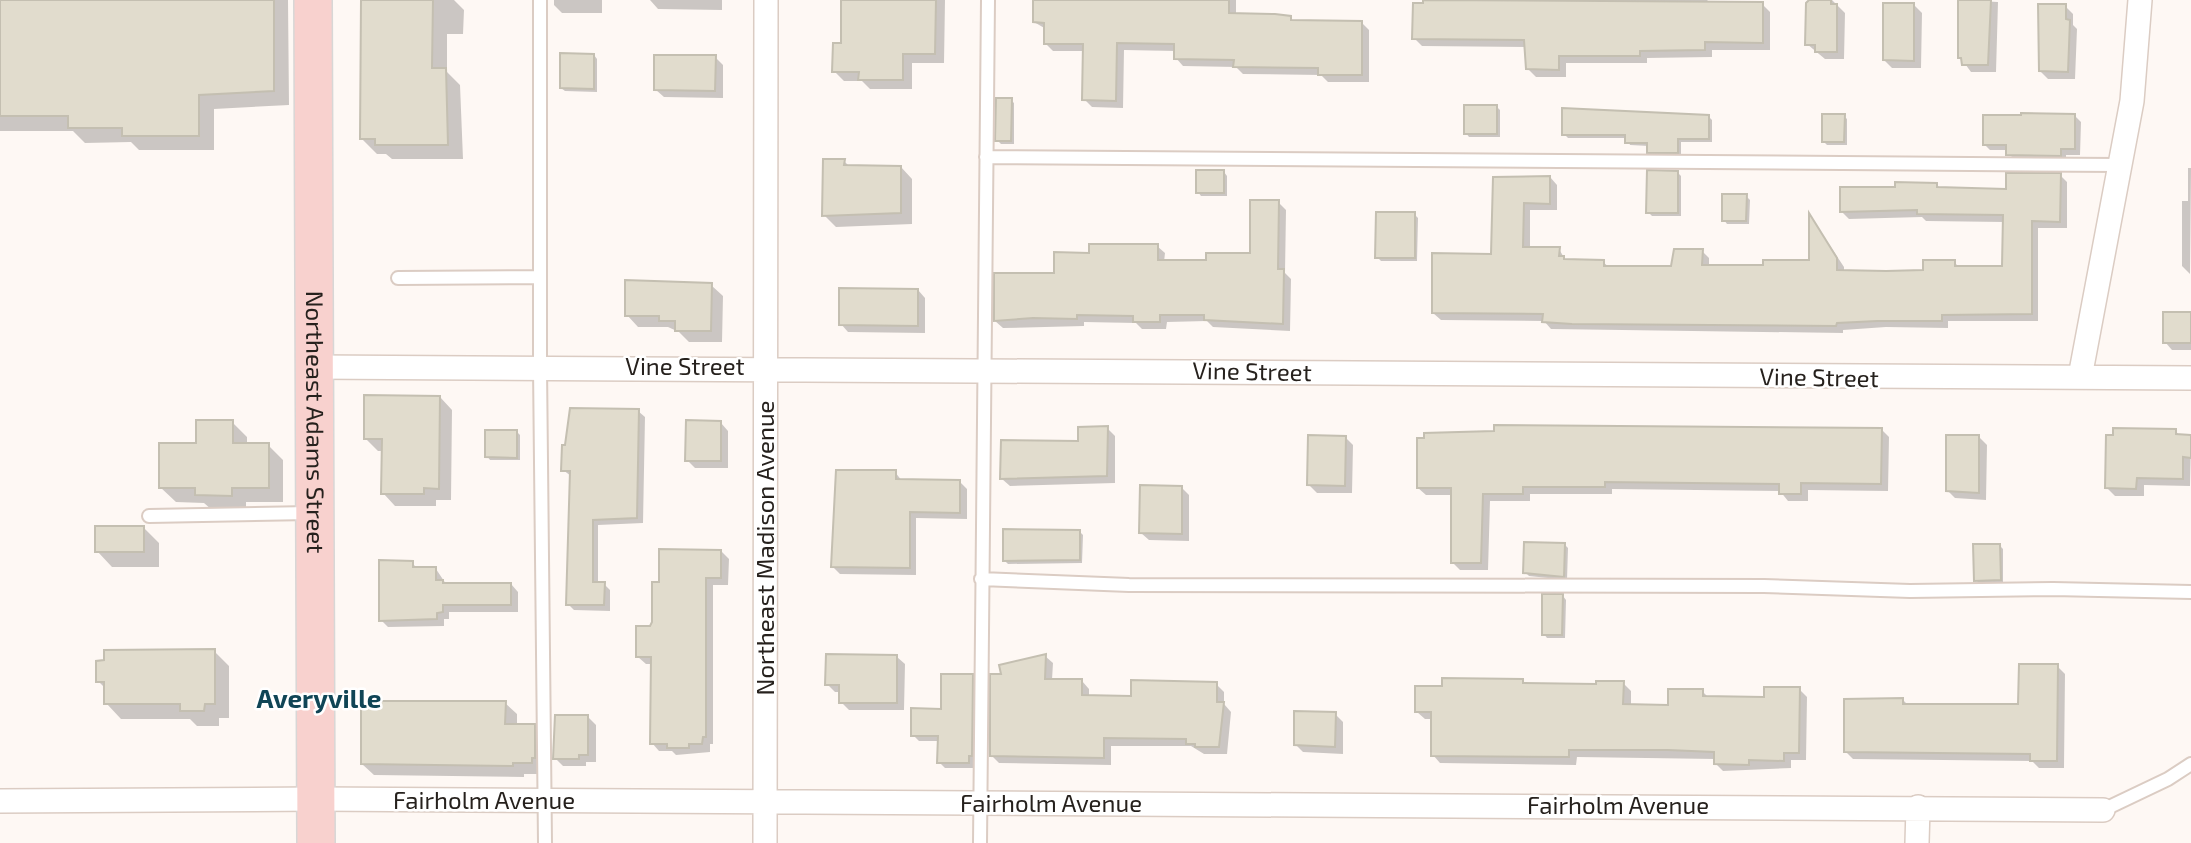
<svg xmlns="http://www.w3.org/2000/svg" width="2191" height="843" font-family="'Exo 2',sans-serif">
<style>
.shadow{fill:#0003}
.building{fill:#e1dccd;stroke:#c4bfb1;stroke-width:2}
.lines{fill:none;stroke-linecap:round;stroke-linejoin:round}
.service-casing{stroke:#dbccc3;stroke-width:16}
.minor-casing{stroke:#dbccc3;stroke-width:26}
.primary-casing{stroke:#d8d7d6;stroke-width:40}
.service{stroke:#fff;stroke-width:12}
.minor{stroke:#fff;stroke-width:23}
.primary{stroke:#f8d1ce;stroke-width:37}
.labels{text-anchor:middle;stroke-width:5;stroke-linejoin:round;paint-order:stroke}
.street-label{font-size:24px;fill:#26211d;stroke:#fff}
.neighbourhood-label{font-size:26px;font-weight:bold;fill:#104556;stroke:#fff}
</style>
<rect width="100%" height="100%" fill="#fef8f4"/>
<path class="shadow" d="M0 0H288L289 105 214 109V150H139L131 142 85 143 73 131H0Z
M363 0H454L464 10 463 34H447V72L460 85 463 159H392L386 154H377L362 139Z
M554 0H602V13H562L554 5Z
M650 0H722V10L658 9Z
M843 0H945L944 63H912V89H870L862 81H844L834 71 843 45Z
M1034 0H1236V15L1290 18 1295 22H1361L1369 30V82H1328L1321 75 1243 74 1236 67 1183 66 1176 58V51L1124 50 1123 108 1092 107 1084 99V51H1053L1045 43 1046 29 1034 22Z
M1425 0H1707L1711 4H1762L1770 12V50H1712V57L1647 58V63H1566V77H1536L1528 69 1526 47 1422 46 1414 38Z
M1811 0H1832L1845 13 1844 59H1825L1807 44Z
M1960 0 1998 2 1996 72H1971L1960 57Z
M1914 5 1922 13 1921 68H1892L1884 60Z
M2065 6 2073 14V25L2077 29 2075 79H2048L2040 71Z
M594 55 597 59V92L565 91 561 88Z
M715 57 723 65V98L664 97 656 90Z
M1011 100 1014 103V144H1001L997 140Z
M1497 107 1500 110V137H1469L1466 133Z
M1708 116 1712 120V142H1681V156H1652L1649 146 1630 145 1627 138H1568L1564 134Z
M1844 116 1847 119V145H1827L1823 141Z
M2075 116 2081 122 2080 155H2066V161H2014L2008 150H1990L1984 144Z
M844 161 850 167H901L912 179V224L836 227 824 215Z
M2188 168H2191L2190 274 2182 266V201H2188Z
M1224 172 1227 176V196H1201L1198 192Z
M1677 172 1681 176V216H1652L1648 212Z
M2060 175 2067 182V228H2038V321H1948V328L1886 327 1843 330V333L1551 329 1544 321 1441 320 1433 313 1493 256 1495 179 1550 177 1557 185V210H1530V249H1559L1566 261 1603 262 1610 268H1673L1702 251 1709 258V267L1810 262 1811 217 1844 267V272H1925L1954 262 1960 268H2004V222L1926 221 1922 217 1849 219 1842 212 1897 188 1936 184 1941 189 2008 191Z
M1746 196 1750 200 1749 224H1727L1724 220Z
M1278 202 1286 210 1285 273 1291 279 1290 331 1213 327 1207 321 1167 322 1166 329H1142L1136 323 1084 322V326L1003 328 995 321 1056 275 1091 255 1157 246 1165 253 1164 262H1207L1252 255Z
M1414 214 1418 218 1417 261H1381L1377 257Z
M711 285 723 296 722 342H689L679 332 668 327H638L627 315Z
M918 290 925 298V333L848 332 841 324Z
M2191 314V350H2172L2165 342Z
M440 397 452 410 451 500H436V506H395L383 493V451H378L365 438Z
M638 411 645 417 643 523 598 525V584H604L610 590V611L574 610 568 604 571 476 563 470Z
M232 422 247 437V445H268L283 460V502H246V510H212L204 503 176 502 160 487 197 444Z
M721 423 728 431V468H695L687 460Z
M1107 428 1115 436V483L1010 486 1002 479Z
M1881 429 1889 437 1888 491 1808 490V501H1788L1780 491 1612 489V494H1530V501H1490L1488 570H1460L1452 562 1453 495H1426L1418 488Z
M516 431 520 435V460H490L487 456Z
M2175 431 2181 436H2191L2190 486 2144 485V496H2115L2107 488Z
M1345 437 1353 445 1352 493H1317L1309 485Z
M1979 437 1987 445 1986 500 1955 498 1948 491Z
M895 472 902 481 960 482 967 489V519L916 518V575L840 574 833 567Z
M1181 487 1189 495V541L1149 540 1141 533Z
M144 528 159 543V567H112L97 551Z
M1079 531 1083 535 1082 563 1008 564 1005 561Z
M1564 544 1568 548 1567 580 1529 576 1525 572Z
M1999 545 2003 549V583L1980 584 1976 580Z
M721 551 729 559 728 585H713V744H710V752L676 755 672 751H659L652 743 653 664H646L638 657 652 628 660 584Z
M412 563 418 569H436L446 584H511L518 592V612H449V619H444V626L388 627 381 620Z
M1563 596 1566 600 1565 638H1547L1544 634Z
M214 651 229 666V718H219V726H197L190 719H121L106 703V689L98 681Z
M1045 656 1053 663 1052 680 1082 681 1089 689V697L1133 698 1216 684 1224 692V704L1231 712 1227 754H1204L1191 746H1111V765L999 763 991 755 1003 676Z
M897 657 905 664 904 710H849L841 702V692H835L827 684Z
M2057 666 2065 674 2064 768H2039L2032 761 1853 759 1845 751 1902 699 1908 705 2019 706Z
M972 676 978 682 977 761H974V768H945L939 762V741H919L913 735 942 711Z
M1522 681 1527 685 1597 686 1623 683 1631 691V706L1670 707 1702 691 1709 698 1765 699 1799 689 1807 697 1806 760H1791V768L1723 771 1715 763V759L1577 757 1576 765 1440 763 1433 755V719H1425L1417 712Z
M505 703 517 714V726H534L546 738 543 774H524V777L374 775 362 764Z
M1335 714 1343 722V754L1303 752 1295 744Z
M588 717 596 725V762H586V766H563L555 758Z"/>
<path class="building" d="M0 0H274V91L199 95V136H122V128H68V116H0Z
M361 0H433L432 68H446L448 145H375V139H360Z
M841 0H936L935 54H903V80H858L859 72H832L833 43H841Z
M1033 0H1229V13L1275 14 1291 16V20L1362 21V75H1318V68L1233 67 1234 60 1174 59V44L1117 43 1116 101 1082 100 1083 44H1044V23L1033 22Z
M1423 0 1763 2V43L1705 42V50L1640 51V56H1559V70L1526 69 1524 40 1412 39 1413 3H1423Z
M1809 0H1831V4H1837V52H1815V45H1805L1806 3Z
M1958 0H1991L1988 65H1962L1961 58H1958Z
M1883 3H1914V61L1883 60Z
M2038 4H2066V19L2070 20 2068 72 2039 71Z
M560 53 594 54V89L560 88Z
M654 55H716L715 91 654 90Z
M996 98H1012L1011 141H995Z
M1464 105H1497V134H1464Z
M1562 108 1709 115V139H1678V153H1647V143H1625V135H1562Z
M2021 113 2075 114V149H2061V156L2006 155V145H1983V115H2021Z
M1822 114H1845L1844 142H1822Z
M823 159H845L844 165 901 166V213L822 216Z
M1196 170H1224V193H1196Z
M1647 170 1678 171V213H1646Z
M2006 173H2061L2060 222 2032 221V314L1942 315V321H1877L1837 323 1836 326 1572 324 1542 322 1543 314 1432 313V253L1491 254 1493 177 1550 176V204L1524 203 1523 247H1560L1559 256H1564V259L1604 260V266H1671L1674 249H1703L1702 265H1763V260H1809V213L1837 258V270L1886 271 1923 270V260H1955V266H2002L2003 215 1917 214V210L1840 212V187H1895V182L1937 183V187L2006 189Z
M1722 194H1747L1746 221H1722Z
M1250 200H1279L1278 269H1284L1283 324 1204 320V315H1160V322H1133V316L1077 315V319L1033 318 994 321V273H1054V252L1089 253V244H1158V260H1206V253H1250Z
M1376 212H1415V258H1375Z
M625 280 712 283 711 331H675V321H659V316H625Z
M839 288 918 289V326L839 325Z
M2163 312H2191V343H2163Z
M364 395 440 396 439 489 424 488V494H381L382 439H364Z
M570 408 639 409 637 518 593 520V582H605L604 605H566L570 471H561L562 445H565Z
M196 420H233V443H269V488H232V496L195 495V488H159V443H196Z
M686 420 721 421V461H685Z
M1494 425 1882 428 1881 484 1801 483V494H1779V484L1605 482V487H1523V494H1483L1481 563H1451V488H1417V438H1424V433L1494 431Z
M1108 426 1107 476 1000 479 1001 440 1078 441V427Z
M2113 428 2176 429V434L2191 435V458L2183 457V479L2137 478 2136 489 2105 488 2106 435H2113Z
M485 430H517V458L485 457Z
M1308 435 1346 436 1345 486 1307 485Z
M1946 435H1979V493L1946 491Z
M836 470H896V479L960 480V513L910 512V568L831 567Z
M1140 485 1182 486V534L1139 533Z
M95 526H144V552H95Z
M1003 529 1080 530V560L1003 561Z
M1524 542 1565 543 1564 577 1523 573Z
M1973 544H2000L2001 580 1974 581Z
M659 549 721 550V578H706V737H703L702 744H689V748H667V744H650L651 657H636V626H650L652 622V582H659Z
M379 560 413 561V567H436V580H443V583H511V605H443V612L437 613V619L379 621Z
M1542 594H1563L1562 635H1542Z
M215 649V704H205L204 711H180V704H104V682H96V661L104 660V650Z
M826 654 897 655V703H839V685H825Z
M1046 654 1045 679H1082V695L1131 696V680L1217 682V702H1224L1219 747H1195V744H1186V739L1104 738V758L990 756V674H1001L999 665Z
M2019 664H2058L2057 761H2030V754L1844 752V699L1903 698V704H2018Z
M941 674H973L972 756H969V763H937L938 736H911V708L941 709Z
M1442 678 1523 679V683L1596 684V681H1624L1623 704 1668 705V689H1703V696L1764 697V687H1800L1799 753H1784V761L1749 760V765L1714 764V752L1668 750H1569V757L1431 756V712H1415V686H1442Z
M361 701H506L505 724H535V758H532V763H513V766L361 764Z
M1294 711 1336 712 1335 747 1294 745Z
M555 715H588V755H579V759H553Z"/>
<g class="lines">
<g class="service-casing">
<path id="service" d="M540 0V367L545 843
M986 157 2119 165
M398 278 540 277
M149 516 310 513
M981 579 1129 585 1764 586 1910 591 2053 589 2191 592
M2103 810 2168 779 2191 764
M980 843 988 0"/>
</g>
<g class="minor-casing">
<path id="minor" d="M313 367 2191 378
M2080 377 2132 101 2140 0
M0 801 316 799 2103 810
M765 843 766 0
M1917 843 1918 807"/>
</g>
<g class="primary-casing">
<g id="primary">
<path id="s1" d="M313 0 316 843"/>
</g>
</g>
<use href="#service" class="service"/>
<use href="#minor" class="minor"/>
<use href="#primary" class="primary"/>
</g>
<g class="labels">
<g class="street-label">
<text x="685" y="375">Vine Street</text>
<text transform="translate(1252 372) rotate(1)" y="8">Vine Street</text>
<text transform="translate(1819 378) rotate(1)" y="8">Vine Street</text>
<text dy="8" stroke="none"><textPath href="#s1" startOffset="422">Northeast Adams Street</textPath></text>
<text transform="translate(766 548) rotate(-90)" y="8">Northeast Madison Avenue</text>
<text x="484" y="809">Fairholm Avenue</text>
<text x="1051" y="812">Fairholm Avenue</text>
<text x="1618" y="814">Fairholm Avenue</text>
</g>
<g class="neighbourhood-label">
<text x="319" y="708">Averyville</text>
</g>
</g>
</svg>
